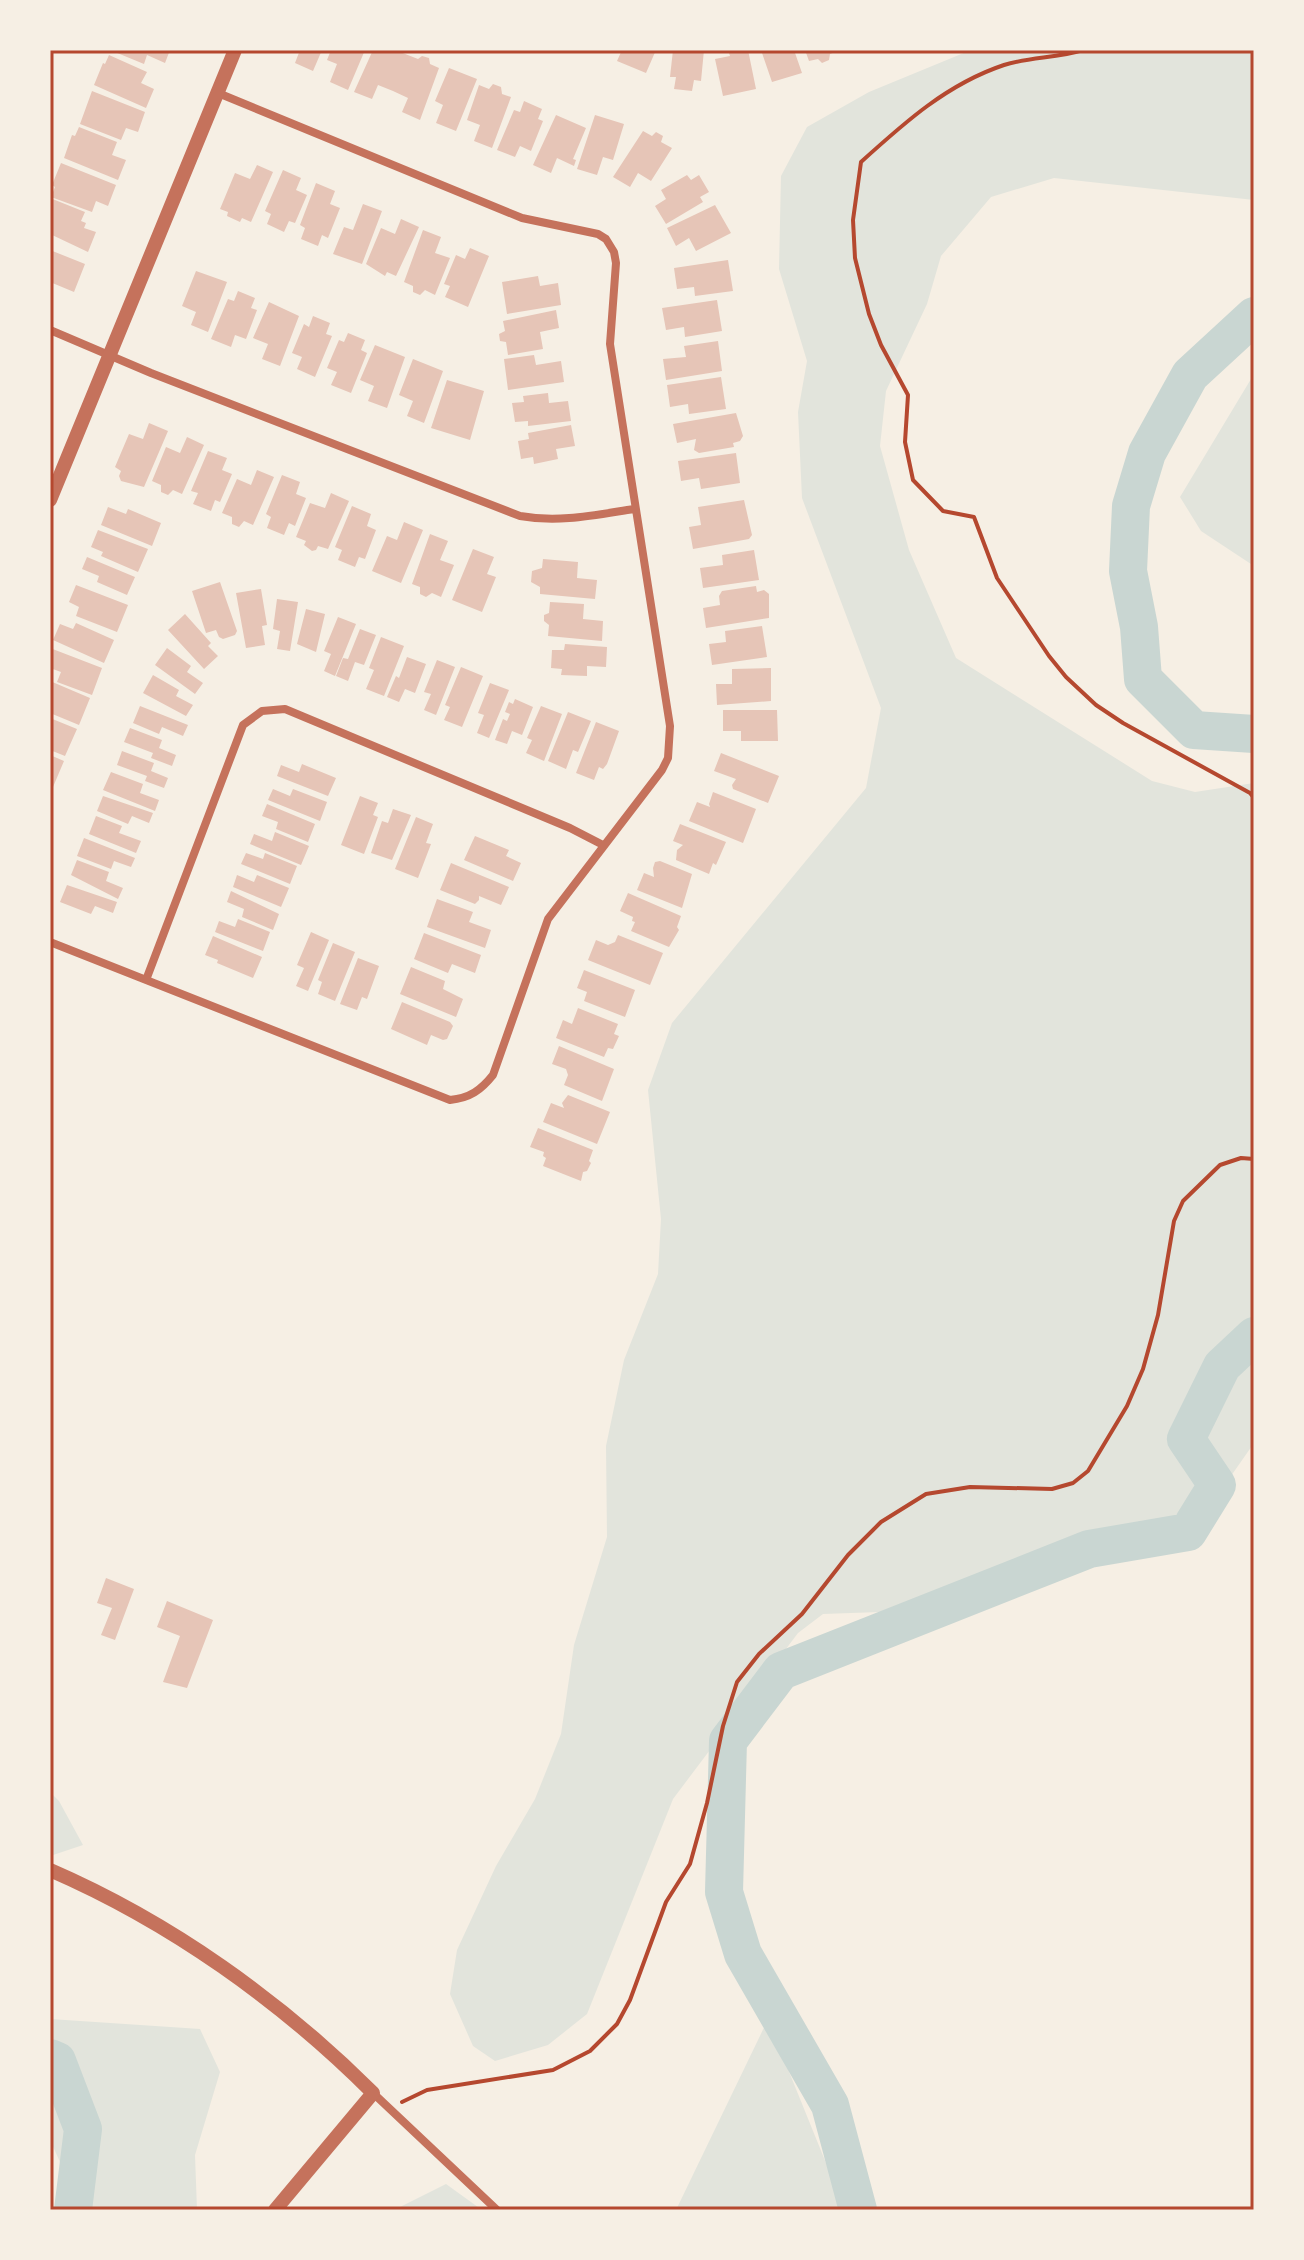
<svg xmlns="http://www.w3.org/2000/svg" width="1304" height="2260" font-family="'Roboto Condensed',sans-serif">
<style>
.green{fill:#e2e4dc}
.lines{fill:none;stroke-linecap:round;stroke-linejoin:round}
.river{stroke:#c9d6d2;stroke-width:38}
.building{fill:#e6c5b7}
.path{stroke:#b5482f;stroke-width:4}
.minor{stroke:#c5725c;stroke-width:8}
.tertiary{stroke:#c5725c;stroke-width:14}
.neatline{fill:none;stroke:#b5482f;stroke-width:3}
</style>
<rect width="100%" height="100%" fill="#f6efe4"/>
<path class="green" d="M971 50H1254V200L1054 178 991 197 941 256 927 304 886 391 880 446 909 550 956 658 1152 781 1195 792 1254 783V1443L1224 1486 1165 1521 1023 1562 908 1611 823 1614 798 1633 673 1799 587 2014 548 2045 495 2061 473 2046 450 1994 457 1950 496 1866 535 1799 561 1734 574 1645 607 1537 606 1446 624 1360 658 1274 661 1219 648 1090 672 1023 866 788 881 708 802 498 798 412 807 361 779 269 781 176 807 127 869 92Z
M1254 374V566L1201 531 1180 497Z
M50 1792 59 1801 83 1845 50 1856Z
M772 2011 779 2047 845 2210H676Z
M50 2019 200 2029 220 2072 195 2155 197 2210H82L50 2140Z
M446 2184 482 2210H394Z"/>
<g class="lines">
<path class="river" d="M1254 316 1190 375 1147 453 1131 506 1128 571 1139 627 1143 679 1194 730 1254 734
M50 2058 57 2061 83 2129 73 2210
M858 2210 830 2105 743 1954 724 1892 728 1741 781 1671 1089 1549 1188 1532 1217 1485 1186 1439 1222 1366 1254 1336"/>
</g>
<path class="building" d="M110 50H170L165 63 147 55 144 64Z
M300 50H322L313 71 295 63Z
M331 50H365L348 90 330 82 337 64 327 60Z
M373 50H395L418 59 422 56 429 58 430 64 439 68 420 120 402 112 408 98 393 91 378 85 372 99 354 92Z
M622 50H656L646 73 617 61Z
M673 50H704L701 81 694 80 692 91 674 89 676 77H670Z
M728 50H748L756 89 723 96 715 59 730 56Z
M761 50H794L802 73 772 82Z
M805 50H840L830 54 829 60 822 63 818 59 809 61Z
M109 55 147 72 141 83 154 89 146 108 94 85 103 63 105 64Z
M449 68 477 79 456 131 436 123 443 105 435 101Z
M493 84 501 87 502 94 511 97 492 148 474 141 480 125 467 120 479 85 489 89Z
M92 91 145 112 138 132 126 128 121 140 80 124Z
M524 101 542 109 538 119 543 121 531 151 520 146 515 157 497 150 514 110 520 112Z
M556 115 586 128 573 159 576 160 574 166 557 158 551 173 533 165Z
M595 115 624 124 613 160 603 157 597 175 577 169Z
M79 127 117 142 112 155 126 160 118 180 64 158 72 135 75 136Z
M643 131 652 136 656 132 663 136 661 142 672 148 651 181 638 173 630 187 613 177Z
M61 163 116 185 108 206 96 201 92 212 51 197 55 187 52 185Z
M257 165 273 172 251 222 242 218 240 222 227 216 228 212 220 209 235 173 250 179Z
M283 170 301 178 296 190 307 195 295 223 289 221 284 232 267 224 271 214 265 211Z
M687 175 691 180 699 175 709 192 700 197 703 202 666 224 655 206 666 199 661 190Z
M316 183 335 191 330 204 340 208 328 238 322 235 318 246 301 239 305 228 300 225Z
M50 198 85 212 81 221 86 223 84 228 96 232 88 252 50 234Z
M363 204 382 211 362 264 333 254 344 227 353 230Z
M715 205 731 233 696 251 689 238 676 246 667 228Z
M401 219 419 227 396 276 387 272 385 276 366 264 381 228 395 234Z
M423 230 441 237 435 253 450 258 435 295 425 290 420 295 413 292V286L404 282Z
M470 248 489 256 468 307 445 297 450 286 444 284 456 255 465 259Z
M50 250 85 264 74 292 50 282Z
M728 260 733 291 695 296 694 287 677 289 674 268Z
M196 271 227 282 208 332 191 325 196 312 182 306Z
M538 276 540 286 558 283 561 305 507 314 502 282Z
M238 291 255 298 251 308 257 310 246 339 235 335 231 347 211 339 228 299 234 301Z
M717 300 722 331 685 337 684 327 666 330 662 308Z
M269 302 299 316 280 366 262 359 268 344 253 338Z
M556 310 559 328 540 332 543 349 508 355 506 342 500 341 499 334 505 331 503 321Z
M313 316 330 323 326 334 332 336 315 377 297 369 302 357 292 353 304 324 309 327Z
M348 333 365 340 361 350 367 353 351 393 331 385 337 372 327 368 339 340 344 342Z
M718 341 722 371 666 380 663 359 686 357 684 346Z
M375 345 405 357 387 408 368 401 374 386 360 380Z
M534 355 536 365 561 361 564 382 508 390 504 359Z
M413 359 443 371 424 423 407 416 413 401 399 395Z
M721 377 726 409 689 414 688 404 670 407 667 385Z
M447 380 484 391 470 440 431 428Z
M548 393 549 403 568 401 571 421 528 426V421L515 422 512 403 524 402 523 396Z
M736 413 743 436 740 441 733 443 734 447 699 453 694 450 696 439 677 443 673 424Z
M149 423 168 431 144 487 121 481 119 476 121 471 115 467 129 434 143 439Z
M571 425 575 446 556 449 558 459 534 464 533 457 521 459 518 441 529 439 528 433Z
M187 437 204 445 182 494 173 490 168 495 161 492V485L152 481 166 447 180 453Z
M208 451 227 458 222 470 232 474 220 502 215 500 211 511 193 504 198 493 191 491Z
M736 453 740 483 701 489 699 478 681 481 678 461Z
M257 470 274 477 253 525 244 521 239 527 232 524V517L222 513 237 479 251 485Z
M282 475 300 482 296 494 306 498 295 526 289 523 284 535 267 528 271 517 266 514Z
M331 493 349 501 328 549 318 546 316 550 312 551 304 545 306 541 296 537 310 503 325 508Z
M744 500 752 535 749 539 693 549 689 527 701 525 698 507Z
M352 506 371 514 367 526 376 530 365 559 359 557 355 567 338 560 342 550 335 547Z
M108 507 126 514 128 509 161 523 152 546 101 525Z
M404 522 423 530 401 583 372 571 387 536 397 540Z
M98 530 148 549 138 572 101 556 103 552 91 547Z
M430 534 448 541 440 560 454 565 441 597 432 593 426 597 420 594V587L412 584Z
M473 549 494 557 487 574 496 577 482 612 452 600Z
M754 550 759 580 703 588 700 568 723 565 722 555Z
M87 557 135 577 127 595 97 582 99 576 82 569Z
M543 559 578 562 577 578 597 580 595 599 540 594V587L531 582 532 571 542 568Z
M220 582 237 631 235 635 223 639 219 637 216 630 206 633 192 591Z
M76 585 128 605 117 632 76 616 79 607 69 602Z
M756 586 757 592 764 590 769 594V618L706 628 703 608 720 605 719 596 722 591Z
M261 589 267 625 262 626 265 645 246 648 236 593Z
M277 599 298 602 290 651 277 649 280 631 273 629Z
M550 602 584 604 583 619 603 621 602 641 548 636 549 625 544 621V615L549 613Z
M306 609 325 614 316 652 297 644Z
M185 614 211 643 208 646 218 656 204 669 168 630Z
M338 617 356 624 335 676 324 671 331 654 324 651Z
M76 623 114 640 104 663 53 640 60 624 73 629Z
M762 626 767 657 712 665 709 644 726 642 725 631Z
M360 629 376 635 364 665 355 662 348 681 336 676 343 658 348 659Z
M381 637 404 646 384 696 366 689 374 670 369 668Z
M565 644 607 647 606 667 587 666V676L561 675 562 669 551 668 552 650H564Z
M50 648 102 668 92 695 57 682 61 672 50 668Z
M167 648 191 666 187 672 203 683 195 694 155 665Z
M407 657 426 664 415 693 405 689 399 702 387 697 396 676 399 678Z
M437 660 455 667 436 715 424 710 431 694 424 692Z
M461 667 483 676 462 727 444 720 450 707 445 705Z
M771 668V701L717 705 716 684H732V669Z
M153 675 179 690 176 696 193 705 186 716 143 693Z
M50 681 90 698 79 725 50 713Z
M490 683 509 690 489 738 477 733 484 715 478 713Z
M515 699 533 707 522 735 512 731 507 744 495 740 503 719 507 721 510 714 505 712 509 702 513 704Z
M140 706 188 725 183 736 162 727 159 734 133 723Z
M541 706 562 714 544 761 526 753 532 740 527 738Z
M723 710H777L778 741H741V731H723Z
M568 712 591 721 578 752 573 750 566 769 548 761Z
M50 718 77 729 65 756 50 750Z
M596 722 619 731 607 764 603 769 599 767 594 780 576 773Z
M130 728 162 740 159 748 176 755 172 766 151 758 153 753 124 742Z
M122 751 154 763 151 771 168 778 164 788 145 781 147 776 117 765Z
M721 753 779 776 768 803 733 789 732 785 736 779 714 771Z
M50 755 64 761 53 787 50 786Z
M302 764 336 778 328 796 277 776 281 765 299 772Z
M111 772 143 784 140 793 159 800 155 811 103 790Z
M273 789 290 796 293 789 327 802 320 821 268 800Z
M713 792 756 809 743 843 689 821 697 802 710 807 709 804Z
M103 796 153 813 149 823 132 816 128 824 97 811Z
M360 796 378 803 373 815 378 817 364 854 341 845Z
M267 804 315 824 308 842 276 829 278 822 262 816Z
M393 809 411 815 392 860 371 853 382 821 388 823Z
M96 816 122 826 119 833 141 841 136 853 89 834Z
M416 817 433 824 426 843 431 844 418 878 395 869Z
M680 824 726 842 716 865 713 863 709 874 676 860 677 850 683 845 673 841Z
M275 832 309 846 301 865 250 844 254 834 272 841Z
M475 836 509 850 506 856 521 863 513 881 464 860Z
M84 838 135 858 131 867 114 861 111 869 77 856Z
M246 853 263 859 265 853 297 866 290 884 241 864Z
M77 860 109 872 106 881 123 888 118 899 71 875Z
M660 861 692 874 682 908 637 890 644 873 654 877 653 868 655 862Z
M451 863 509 887 501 905 479 896V900L475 904 440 890Z
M237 875 254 882 257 875 289 888 281 907 233 887Z
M67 885 117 902 113 913 95 906 91 914 60 902Z
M231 891 279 914 273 930 242 917 244 909 227 902Z
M628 893 681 916 677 927 679 930 669 947 631 931 635 922 632 921 633 917 620 911Z
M437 899 473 912 469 922 491 930 485 948 427 927Z
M238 919 270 932 263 951 215 932 219 921 235 927Z
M311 932 329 940 308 991 296 986 304 968 297 965Z
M424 933 481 955 475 973 452 964 448 973 414 959Z
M618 935 663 953 650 985 588 960 596 940 608 945 615 942Z
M213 936 262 957 253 978 217 963 218 960 205 955Z
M333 943 355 952 335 1001 318 994 322 982 318 980Z
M358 958 379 966 367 999 362 997 357 1010 340 1004Z
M411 967 445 981 443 989 463 999 456 1017 400 994Z
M584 970 635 990 625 1017 584 1001 587 992 577 988Z
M402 1002 450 1022 453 1026 447 1039 443 1040 431 1035 427 1045 391 1029Z
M578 1008 618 1024 614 1034 619 1036 613 1049 608 1048 604 1057 556 1038 563 1020 572 1024Z
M559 1046 614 1069 602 1101 564 1085 568 1075 566 1069 552 1064Z
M568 1095 610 1112 597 1144 543 1122 551 1103 564 1108 562 1103Z
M538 1128 593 1150 589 1161 591 1163 587 1171 583 1172 581 1181 543 1166 546 1158 543 1156 544 1152 530 1147Z
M106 1578 134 1589 115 1640 101 1635 112 1608 97 1603Z
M167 1601 213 1620 187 1688 163 1682 180 1636 157 1627Z"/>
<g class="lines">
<path class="path" d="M1083 50C1057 58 1029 57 1004 65 947 84 904 123 861 162L853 220 855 258 869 314 881 345 908 395 905 442 913 480 943 511 974 517 997 578 1049 656 1066 677 1096 705 1123 723 1250 793 1254 798
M402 2102 427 2090 553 2070 590 2051 617 2024 630 2000 666 1902 690 1864 707 1803 723 1726 737 1682 759 1654 802 1614 848 1555 881 1522 926 1494 970 1487 1052 1489 1073 1483 1088 1471 1127 1406 1143 1369 1158 1315 1174 1221 1183 1201 1220 1165 1241 1158 1254 1159"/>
<path class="minor" d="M50 330 151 373 520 516C559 523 595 515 634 509
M50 942 450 1100C470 1098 481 1090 493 1075L548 919 662 770 668 758 670 726 610 344 616 263 614 252 606 239 598 234 522 218 218 93
M146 980 243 725 262 711 285 709 570 828 603 845
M373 2093 497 2210"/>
<path class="tertiary" d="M50 500 235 50
M50 1870C170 1922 281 2001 373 2093L275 2210"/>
</g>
<rect width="1304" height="2260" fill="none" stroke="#f6efe4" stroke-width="104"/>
<rect x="52" y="52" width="1200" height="2156" class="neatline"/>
</svg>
